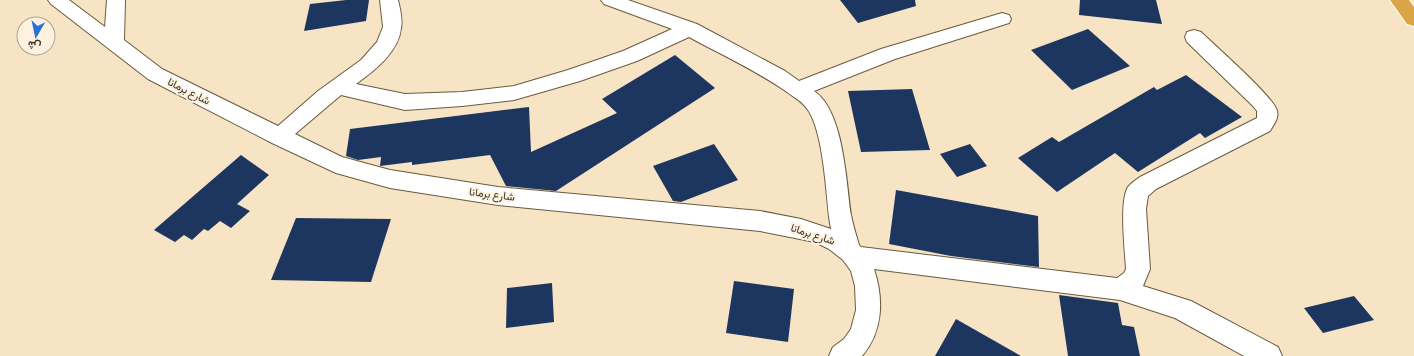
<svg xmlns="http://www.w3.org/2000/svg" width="1414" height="356" font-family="Signika,Vazirmatn,sans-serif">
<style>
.building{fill:#1d365f}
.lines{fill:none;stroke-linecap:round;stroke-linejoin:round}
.minor-casing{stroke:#6a5a3f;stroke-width:2}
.highway-casing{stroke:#fff;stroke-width:2}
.minor{fill:#fff;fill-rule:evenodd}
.highway{fill:#d9a546;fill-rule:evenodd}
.labels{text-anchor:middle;stroke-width:4;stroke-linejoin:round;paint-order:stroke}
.street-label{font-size:11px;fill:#383024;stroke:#fdf2df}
</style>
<rect width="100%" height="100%" fill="#f6e4c5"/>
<path class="building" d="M346 0H369L366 21 304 31 310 4Z
M840 0H915L916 6 858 23Z
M1080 0H1156L1162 24 1079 15Z
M1088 29 1130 66 1072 90 1031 50Z
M675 55 715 88 556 191 506 186 490 155 412 165V162L380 166 381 157 358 160 346 156 350 129 529 107 531 152 617 113 602 99Z
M1186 75 1242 117 1205 138 1200 133 1138 172 1115 153 1057 192 1018 158 1052 137 1059 142 1154 87 1157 90Z
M912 89 930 150 861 152 848 91Z
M714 144 738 180 681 202 673 201 653 166Z
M970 144 987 166 957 177 940 154Z
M241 155 269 175 237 204 250 211 231 228 220 221 208 231 204 229 192 240 184 235 175 242 154 230Z
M896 190 1038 216 1039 267 951 256 889 244Z
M296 218 391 219 371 282 271 280Z
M734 281 794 289 788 342 726 333Z
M552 283 554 322 506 328 507 288Z
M1059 295 1118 303 1122 325 1134 327 1140 356H1068Z
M1354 296 1374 320 1323 333 1304 308Z
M956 319 1021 356H935Z"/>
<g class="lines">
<g class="minor-casing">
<path id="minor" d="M48 0H69L105 27 107 0H125L124 40 162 69 278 126 318 91 361 60 377 42 383 27 380 0H398C400 9 403 19 401 28 399 52 374 71 356 84L405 94 462 92 514 86 568 70 623 51 672 29 604 4 601 0H628L697 24 785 71 799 81 881 49 1002 13 1009 15 1011 19 1009 23 895 59 814 91C844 111 846 182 851 215 853 225 856 235 859 245L861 247 1117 278 1124 273 1126 269C1125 251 1119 201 1128 187 1131 183 1136 180 1140 177L1257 118V111L1253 106 1187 42 1185 37 1187 32 1194 30 1201 32C1214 45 1275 98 1277 111 1279 118 1274 124 1270 131L1156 189 1148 196 1146 209 1150 269 1143 286 1191 301 1278 347 1282 356H1244L1175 318 1120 300 874 269C884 299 883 332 862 356H829L833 347 844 339 851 329 856 310 855 286 851 271 843 260 829 249 815 242 760 231 498 205 390 188 336 173 272 143 148 79 51 4ZM689 37C722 55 757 71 787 92 795 98 803 102 808 110 823 132 826 190 829 217L831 229 801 219 760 211 498 187 390 170 342 157 295 134 341 95 405 110 462 106 514 100 580 81 637 61Z"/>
</g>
<g class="highway-casing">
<path id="highway" d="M1390 0H1409L1414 7V26L1407 24Z"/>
</g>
<use href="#minor" class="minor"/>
<use href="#highway" class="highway"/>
</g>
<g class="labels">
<g class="street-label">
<text transform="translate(189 91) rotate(27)" y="4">شارع برمانا</text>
<text transform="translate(492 194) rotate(7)" y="4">شارع برمانا</text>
<text transform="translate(813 234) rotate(18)" y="4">شارع برمانا</text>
</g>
</g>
<g transform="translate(36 36) rotate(189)"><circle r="19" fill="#fdf2df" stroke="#aea494"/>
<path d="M0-3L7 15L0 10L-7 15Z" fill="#2c70dd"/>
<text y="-6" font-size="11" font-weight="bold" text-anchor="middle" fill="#383024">ش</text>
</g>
</svg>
